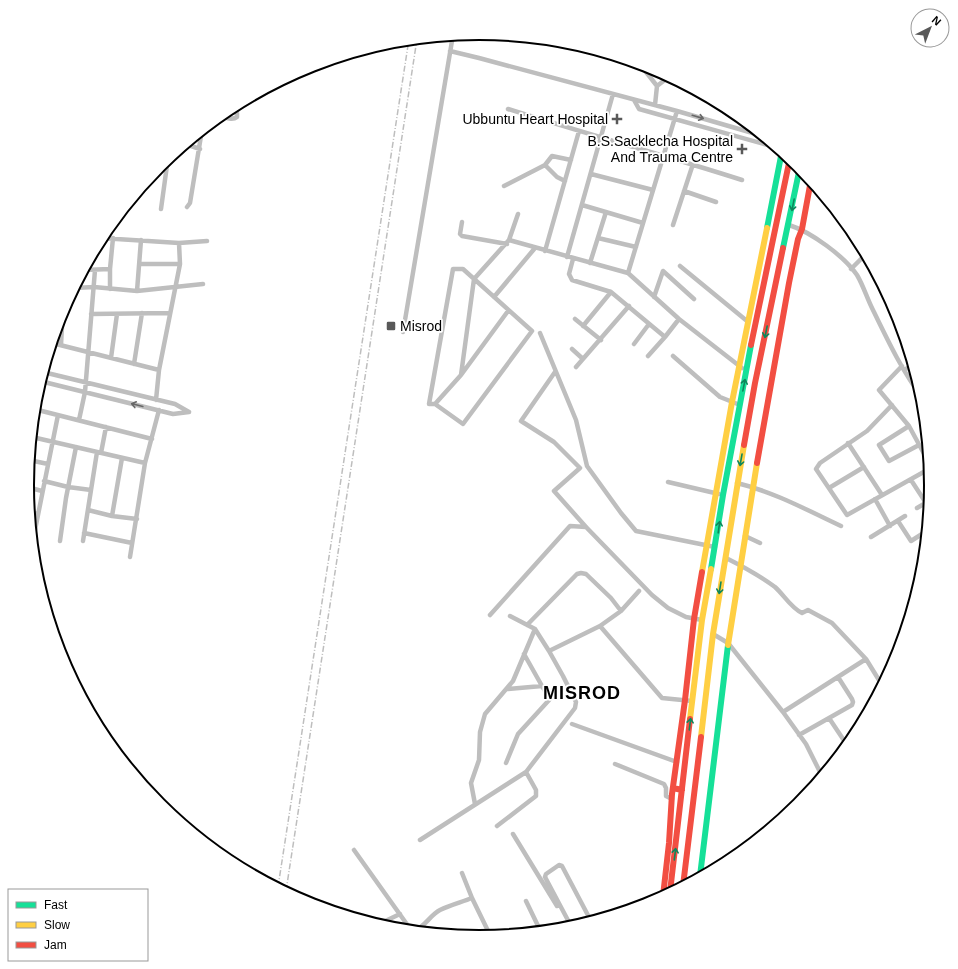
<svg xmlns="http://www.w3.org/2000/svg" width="958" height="969" font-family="Arial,sans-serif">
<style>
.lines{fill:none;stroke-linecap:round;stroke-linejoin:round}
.street{stroke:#bebebe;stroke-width:4.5}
.fast{stroke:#16e098;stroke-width:6}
.slow{stroke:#ffcf43;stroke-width:6}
.jam{stroke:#f24e42;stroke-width:6}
.rail{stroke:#bebebe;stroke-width:1.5;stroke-dasharray:6 2 1 2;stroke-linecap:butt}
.oneway{stroke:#686868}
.oneway2{stroke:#0d865b}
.poi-dot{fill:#595959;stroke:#fff;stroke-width:1.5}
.labels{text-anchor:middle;stroke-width:3.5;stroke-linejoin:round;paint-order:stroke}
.poi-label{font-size:14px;fill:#000;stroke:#fff;text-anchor:end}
.district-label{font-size:18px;font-weight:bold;letter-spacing:1px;fill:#000;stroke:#fff}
.rim{fill:none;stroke:#000;stroke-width:2}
</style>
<rect width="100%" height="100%" fill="#fff"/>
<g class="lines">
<path class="street" d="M450 51 479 58 677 111 763 136
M639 63 657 86 655 105
M657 86 670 76
M634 100 639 109 771 146 774 145
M508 109C586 134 664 155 742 180
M236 113 241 102
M219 116C225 117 232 121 237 117V113L227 109
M185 144 200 149
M159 165 166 167
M591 174 653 190
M565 181 557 177 545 165 552 156 571 160
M504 186 545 165
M684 191 716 202
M582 205 643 223
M187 207 190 203 202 130
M161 209 168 158
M462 222 460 234 462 236 507 244
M673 225 693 164
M789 225C811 232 844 256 857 275 863 285 867 298 872 308 887 339 902 371 923 399
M101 238 179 243 207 241
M598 238 636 247
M509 240 518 214
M545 251 579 131
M567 257 613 94
M573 259 569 274 572 280 611 292 665 337 679 319
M590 263 606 212
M140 264H180
M680 266 747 321
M453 269H463L532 331 463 424 435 404H429Z
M851 269 866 254
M84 270 110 269
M628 273 677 111
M74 288 94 287 137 291 203 284
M110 289V269L113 238
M137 291 141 240
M494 297 535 248
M654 297 663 271 694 299
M91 314 170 313
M575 319 601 340
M583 326 611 292
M403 332 453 35
M540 333 576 420 587 466 621 513 636 531 715 547
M52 343 159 370
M634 344 649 324
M61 345 63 308
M572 349 583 359
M648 356 665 337
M673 356 720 397 740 405
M111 358 117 314
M134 364 142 313
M902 366 879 390 909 426 929 463
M576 367 629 306
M904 370 913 365
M43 372 175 404 189 412
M555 372 521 421 554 442 580 468 554 491 586 527 652 595 668 608 686 617 702 620
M461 375 474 279 509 240 628 273 679 319 742 368
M40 381 173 414 189 412
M156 400 159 370 180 264 179 243
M435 404 461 375 508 311
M892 405 867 431 820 463 816 469 847 515 929 469
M34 409 152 439
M79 420 85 392 95 270
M909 426 879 445 889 461 919 445
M32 437 145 463
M848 443 882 495
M101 453 106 427
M29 460 48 464
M911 480 926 503
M44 481 68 487 91 490
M668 482 719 494
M737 483C774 492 807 510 841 526
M27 487 42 491
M829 488 864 467
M875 499 890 526
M917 508 929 501
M88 510 112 516 137 519
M30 513 38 514
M112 516 122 458
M898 521 911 541 922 534
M84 533 132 543
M34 535 58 415
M745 536 760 543
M871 537 905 516
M60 541 66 498 76 447
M83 541 97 452
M130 557 145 463 159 410
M726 558C742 566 760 576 775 587 784 595 791 608 802 613L808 610 832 623 866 659
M490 615 570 526 586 527
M510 616 535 629 549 651
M527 625 577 574 581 573 586 574 611 598 621 611
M600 626 662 698 692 701
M713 634 728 643 783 712 806 744 822 776
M901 643 900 635 904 632
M524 654 542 686
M783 712 866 659 882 685
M829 718 847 745
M572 724 677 762
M799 735 852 705 853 702 852 699 838 677
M506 763 518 734 550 699 542 686 508 689
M615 764 664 784 666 788V796L672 799
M475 804 471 783 479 760 480 732 485 714 513 681 535 629
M497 826 536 796V790L526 772
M513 834 557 906
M420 840 526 772 575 708 576 702 563 676 549 651 600 626 621 611 639 591
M354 850 411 930
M462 873 472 898 490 935
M526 901 540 930
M379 924 400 914
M571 926 545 877 546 874 559 865 562 866 591 921
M415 930C425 927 430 915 440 910 450 905 462 902 472 898"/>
<path class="fast" d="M767 228 782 151
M783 248 800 167
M711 569 723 495 751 345
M700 876 728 645"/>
<path class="slow" d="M702 572 732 402 767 228
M728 645 757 463
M690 719 702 620 711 569
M701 737 713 634 744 445"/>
<path class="jam" d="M751 345 790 158
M744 445 755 383 783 248
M757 463 789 283 798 239 802 229 811 180
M673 788 682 790
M683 886 701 737
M670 892 690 719
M663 896 669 843 672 794 685 700 694 619 702 572"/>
<path class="rail" d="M278 887 409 39
M286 891 417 39"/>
</g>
<defs><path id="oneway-shaft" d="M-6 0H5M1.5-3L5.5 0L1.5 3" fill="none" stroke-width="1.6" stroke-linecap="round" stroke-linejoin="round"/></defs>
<g class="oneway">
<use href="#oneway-shaft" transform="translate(698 117) rotate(16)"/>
<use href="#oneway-shaft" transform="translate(137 405) rotate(-166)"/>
</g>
<g class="oneway2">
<use href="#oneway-shaft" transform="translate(793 205) rotate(101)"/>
<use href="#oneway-shaft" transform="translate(766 332) rotate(101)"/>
<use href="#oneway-shaft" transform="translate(744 385) rotate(-79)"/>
<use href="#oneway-shaft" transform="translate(741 460) rotate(100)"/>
<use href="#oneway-shaft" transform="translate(719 527) rotate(-82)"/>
<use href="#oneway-shaft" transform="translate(720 588) rotate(99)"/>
<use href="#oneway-shaft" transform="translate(690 724) rotate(-83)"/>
<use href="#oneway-shaft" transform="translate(675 854) rotate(-83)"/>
</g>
<g class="poi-dot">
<path d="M615 113h4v4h4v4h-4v4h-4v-4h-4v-4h4z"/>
<path d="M740 143h4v4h4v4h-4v4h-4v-4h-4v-4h4z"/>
<rect x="386" y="321" width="10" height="10" rx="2"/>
</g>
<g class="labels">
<g class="poi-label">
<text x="608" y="124">Ubbuntu Heart Hospital</text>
<text x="733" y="146">B.S.Sacklecha Hospital<tspan x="733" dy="16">And Trauma Centre</tspan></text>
<text x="400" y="331" text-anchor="start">Misrod</text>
</g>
<g class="district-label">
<text x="582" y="699">MISROD</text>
</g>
</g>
<path d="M0 0H958V969H0ZM34 485a445 445 0 1 1 890 0a445 445 0 1 1-890 0Z" fill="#fff" fill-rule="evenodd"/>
<path class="rim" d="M34 485a445 445 0 1 1 890 0a445 445 0 1 1-890 0Z"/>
<rect x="8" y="889" width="140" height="72" fill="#ffffff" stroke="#999999"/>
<rect x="16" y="902" width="20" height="6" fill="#16e098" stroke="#999999"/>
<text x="44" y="909" font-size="12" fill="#000000">Fast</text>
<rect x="16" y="922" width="20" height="6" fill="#ffcf43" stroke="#999999"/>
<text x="44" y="929" font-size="12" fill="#000000">Slow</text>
<rect x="16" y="942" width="20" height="6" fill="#f24e42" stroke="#999999"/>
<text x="44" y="949" font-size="12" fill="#000000">Jam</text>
<g transform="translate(930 28) rotate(42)"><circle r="19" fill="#ffffff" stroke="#999999"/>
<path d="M0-3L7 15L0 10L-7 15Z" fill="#595959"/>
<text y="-6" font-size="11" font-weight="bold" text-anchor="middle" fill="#000000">N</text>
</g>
</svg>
